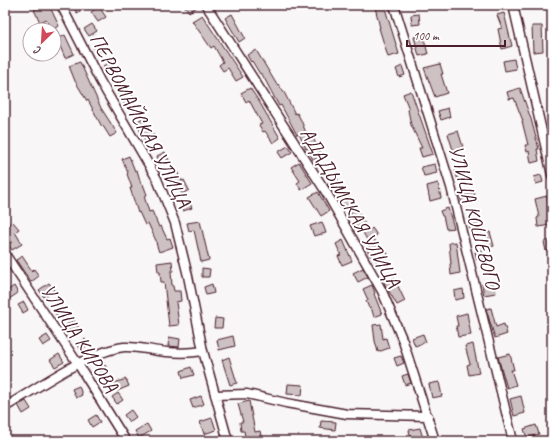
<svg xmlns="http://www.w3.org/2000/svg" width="557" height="446" font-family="Caveat,sans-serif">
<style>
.building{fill:#cdc1c4;stroke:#4a1f2b}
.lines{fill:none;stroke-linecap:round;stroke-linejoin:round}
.minor-casing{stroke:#4a1f2b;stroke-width:11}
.minor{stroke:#fff;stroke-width:8}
.labels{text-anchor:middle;stroke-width:4;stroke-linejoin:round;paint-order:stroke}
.street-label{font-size:20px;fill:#4a1f2b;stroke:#fff}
</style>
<rect width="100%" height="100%" fill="#f8f6f7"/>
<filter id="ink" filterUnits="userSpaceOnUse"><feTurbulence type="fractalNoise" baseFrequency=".025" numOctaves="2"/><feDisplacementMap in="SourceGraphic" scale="8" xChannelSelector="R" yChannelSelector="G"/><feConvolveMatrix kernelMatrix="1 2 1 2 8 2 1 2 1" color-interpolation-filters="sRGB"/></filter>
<g filter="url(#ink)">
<path class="building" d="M45 5H49L59 26 51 30 46 19 40 22 34 10Z
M72 5H82L84 9 77 13Z
M184 5H200L189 12Z
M384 5 399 54 388 57 379 28H380L375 7Z
M99 7 106 17 98 22 91 12Z
M504 13 512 46 502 49 498 29 502 28 497 15Z
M232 14 245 38 239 42 225 18Z
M419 14 420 24 412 25 411 15Z
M202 15 243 77 236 81 228 68 223 71 219 65 223 62 214 46 211 48 192 21Z
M92 24 97 31 89 36 84 29Z
M532 26H542L543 51 533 52Z
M65 35 74 54 65 58 60 46 58 47 54 41Z
M423 35 428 54 419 56 414 37Z
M99 43 103 50 97 54 93 46Z
M256 50 277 85 278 84 285 94 295 114 297 113 301 120 308 138 312 136 322 156 313 160 308 148 306 149 299 134 297 135 281 105 279 106 262 74H260L252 61 251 62 247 55Z
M514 59 516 69 505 71 503 61Z
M112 61 117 70 108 75 103 66Z
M80 62 101 108 117 133 110 137 103 126 102 127 88 100 87 101 75 81 69 66Z
M440 64 443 74H441L447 93 435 97 424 68Z
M402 66 405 75 399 77 396 69Z
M122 83 129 94 131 93 135 100 125 105 115 87Z
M250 88 260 103 280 138 273 143 265 131 263 132 259 125 262 124 249 100 246 102 241 93Z
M520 88 531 119 539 149H537L539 161 531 163 529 151 527 152 525 145H528L522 121H523L514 98 509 99 507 92Z
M411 91 433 154 422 157 419 148H422L411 125 408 110 409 109 403 94Z
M448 108 450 117 441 120 438 111Z
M143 118 155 138 146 143 136 122Z
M458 131 463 147 453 150 448 134Z
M288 146 292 152 282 158 278 152Z
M165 152 169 160 160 164 157 156Z
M129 156 135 171 137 170 141 184H143L147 195 144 196 149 212 152 211 159 227 161 226 167 239 170 238 173 247 159 252 156 243H157L148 223 145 225 139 212 138 213 130 188H132L127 174 128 173 122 159Z
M299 162 312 183 301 190 297 183 300 181 291 167Z
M435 164 437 173 424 176 421 167Z
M175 168 182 181 184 180 189 190 182 194 173 177 170 179 166 172Z
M463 169 465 178 458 180 455 171Z
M541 175 543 182 536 184 534 177Z
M337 178 340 184 331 190 328 184Z
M438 183 441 198 430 201 427 186Z
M318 192 329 211 321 216 309 197Z
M474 192 476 201 462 204 460 195Z
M348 195 369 231 372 228 377 235 373 237 381 252 385 250 390 257 378 264 373 255 370 256 366 247 370 245 361 229 357 231 353 225 356 223 346 205 343 207 339 200Z
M547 196 551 225 538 227 537 218 539 217 535 199Z
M189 201 192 208 183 211 180 204Z
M448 208 454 228 446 229 443 216H442L440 211Z
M5 216 10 225 13 222 19 229 15 232 22 244 12 250 8 244 12 242 5 232Z
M200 221 209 260 201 262 194 230 189 231 187 223Z
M481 221 483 229 471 233 469 224Z
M322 222 326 233 314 236 310 226Z
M490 232 494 246 483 249 480 235Z
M343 240 352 261 342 265 338 256 341 255 336 244Z
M551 240 552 249 546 251 544 242Z
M456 242 460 273 451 275 450 264H451L449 243Z
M482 250 484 258 477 260 475 252Z
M22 256 32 271 34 269 39 276 31 282 16 260Z
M172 261 173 271H171L172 286H173L174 291H180L181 301 176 302 179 325 169 326 164 282H161L160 272H158L157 263Z
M202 268 210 269 209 277H202Z
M363 268 368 277 358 282 353 273Z
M394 278 405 301 397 305 384 283Z
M493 282 496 293 484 295 482 284Z
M49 283 54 290 44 297 39 290Z
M212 284 214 293 206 295 204 287Z
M372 285 375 293 374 294 382 314 374 317 371 307 369 308 366 301 368 300 363 289Z
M14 286 18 293 9 299 5 292Z
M463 289 464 298 455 300 454 291Z
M24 302 28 310 23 313 18 305Z
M61 305 65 311 57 316 53 310Z
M491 308 496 327 504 324 507 334 495 338 486 309Z
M467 313 471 335 458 337 456 326H458L456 316Z
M215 318 223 319 222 328H214Z
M74 320 80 330 73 335 66 325Z
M381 324 383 339 386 338 389 348 378 352 375 341 373 325Z
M423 334 426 342 415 346 412 338Z
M47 335 51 341 43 346 39 340Z
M233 336 235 346 219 350 217 340Z
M169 337 180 339 179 347 168 346Z
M85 339 89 344 81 350 78 345Z
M473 344 479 373 469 375 467 365 470 364 465 346Z
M59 354 64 362 55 367 50 360Z
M510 354 514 370H511L516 385 507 388 498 357Z
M401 356 404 363 397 366 394 358Z
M229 357 237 383 230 385 222 360Z
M105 365 110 375 102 379 97 370Z
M191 367 194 375 183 378 181 371Z
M408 374 411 383 405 385 402 376Z
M126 379 129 386 117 391 114 383Z
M439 382 442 396 432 398 429 384Z
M288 384 303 385 302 395 287 394Z
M79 386 82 395 76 398 72 389Z
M118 393 123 400 117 404 112 397Z
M201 396 204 404 193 408 190 400Z
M521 396 525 413 514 416 510 399Z
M26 401 31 409 23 414 18 405Z
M249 401 255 432 260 431 262 440 246 441 244 431H241L240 422H243L238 404Z
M131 410 136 417 129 422 124 415Z
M96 415 100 422 92 427 88 420Z
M212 418 216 430 204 434 200 422Z
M321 421 336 422 335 430 320 428Z
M147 424 151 431 139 438 135 431Z
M536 425 539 434 527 438 524 429Z
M420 428 423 438 411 441 409 430Z"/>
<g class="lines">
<g class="minor-casing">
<path id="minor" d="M61 5 100 81 157 179 175 223 188 276 203 351 228 441
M206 5 326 192 382 291 403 341 435 441
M394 5 451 187 513 441
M513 5 552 175
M5 254 78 364 126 441
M215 395 247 394 286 403 347 414 428 416
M5 407C36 389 89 351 124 347 138 346 153 351 167 352 179 353 191 353 203 351"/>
</g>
<use href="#minor" class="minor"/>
</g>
</g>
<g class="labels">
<g class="street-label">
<text transform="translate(141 120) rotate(62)" y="7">ПЕРВОМАЙСКАЯ УЛИЦА</text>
<text transform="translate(351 207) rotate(60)" y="7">АДАДЫМСКАЯ УЛИЦА</text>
<text transform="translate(475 217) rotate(75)" y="7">УЛИЦА КОШЕВОГО</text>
<text transform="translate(80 338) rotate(57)" y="7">УЛИЦА КИРОВА</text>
</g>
</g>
<rect width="557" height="446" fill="none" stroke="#fff" stroke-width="20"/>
<rect x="10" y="10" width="537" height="426" fill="none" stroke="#4a1f2b" stroke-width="1.5" filter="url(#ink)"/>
<g transform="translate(42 42) rotate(205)"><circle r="19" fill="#ffffff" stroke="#b7a5aa"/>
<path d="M0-3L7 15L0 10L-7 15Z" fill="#d1495b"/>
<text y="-6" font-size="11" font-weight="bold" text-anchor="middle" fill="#4a1f2b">С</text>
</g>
<path d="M407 40v6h98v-6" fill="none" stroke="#4a1f2b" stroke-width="2"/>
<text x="413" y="40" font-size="12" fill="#4a1f2b" stroke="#ffffff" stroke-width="3" paint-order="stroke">100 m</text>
</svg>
